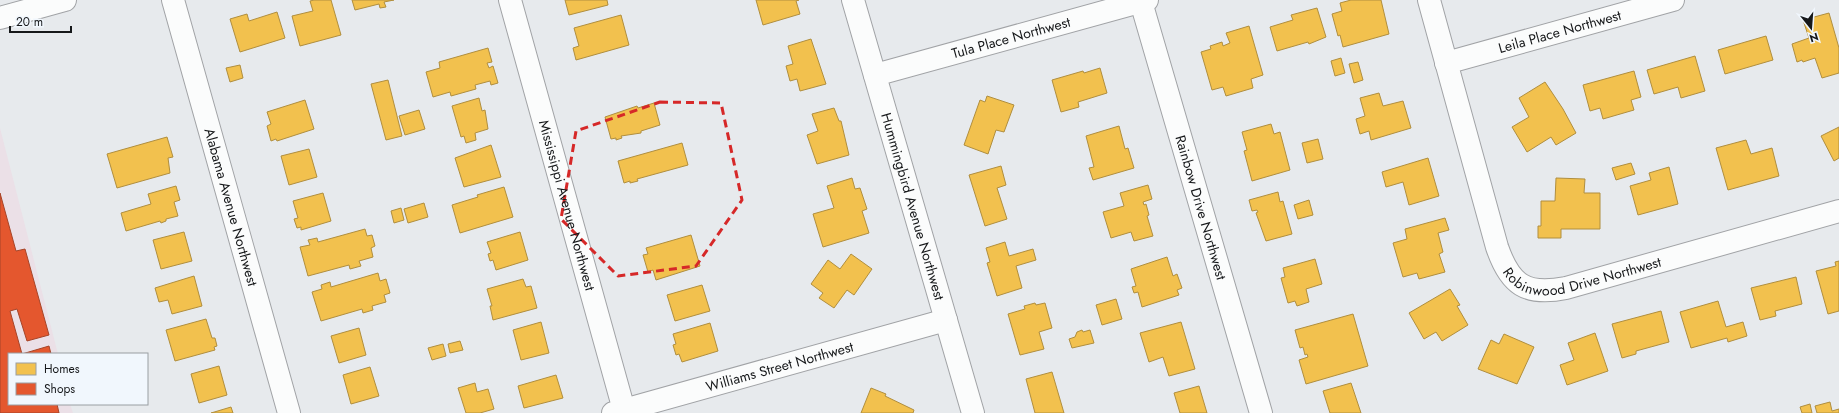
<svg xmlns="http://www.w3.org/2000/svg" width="1839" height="413" font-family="Jost,sans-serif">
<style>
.commercial{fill:#ebe0e7}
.homes{fill:#f2c14e;stroke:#b08e3e}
.shops{fill:#e4572e;stroke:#a64428}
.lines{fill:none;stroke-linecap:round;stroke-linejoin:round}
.minor-casing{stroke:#a1a3a6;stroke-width:24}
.minor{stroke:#fbfcfc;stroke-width:22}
.marked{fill:none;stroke:#d62828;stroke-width:3;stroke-dasharray:8 5;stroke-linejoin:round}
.labels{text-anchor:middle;stroke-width:4;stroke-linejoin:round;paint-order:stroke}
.street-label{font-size:14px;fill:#16181a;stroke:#f1f7fd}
</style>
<rect width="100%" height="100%" fill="#e7eaed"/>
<path class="commercial" d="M0 128 58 354H9V404H70L73 413H0Z"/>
<path class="homes" d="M314 0H331L341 35 300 46 292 16 313 11 310 1Z
M352 0H394L384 2 386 7 380 8 379 4 355 10Z
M565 0H607L608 5 569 15Z
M756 0H799L796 1 800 14 763 25Z
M1351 0H1381L1389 34 1343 47 1340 35 1338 36 1332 14 1342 11 1340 3Z
M1317 8 1326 37 1309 44 1308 42 1277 51 1270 27 1293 20 1291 15Z
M277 12 285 38 240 52 230 19 247 14 249 21Z
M1829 13 1839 48V73L1822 78 1815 58 1803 62 1802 60 1797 62 1792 44 1809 38 1803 20Z
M621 15 629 45 576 60 573 48 579 46 574 28Z
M1249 26 1263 75 1251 79 1253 88 1226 96 1223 87 1212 90 1201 52 1211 49 1210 46 1222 42 1223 46 1230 43 1226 33Z
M1766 36 1773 60 1725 74 1718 50Z
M811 39 826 84 800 91 797 79 790 81 786 66 793 64 788 46Z
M488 48 492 62 487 63 489 68 493 66 498 83 491 85 490 81 475 85 476 89 451 96 450 92 433 97 426 72 440 68 439 62Z
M1695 56 1705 91 1681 98 1678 87 1654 94 1647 70Z
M1341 58 1345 73 1335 76 1331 61Z
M1358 62 1363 80 1354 83 1349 64Z
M240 65 243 78 230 82 226 68Z
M1100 68 1107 93 1078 102 1079 107 1061 112 1052 80 1083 71 1084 73Z
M1634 71 1641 97 1631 100 1634 110 1603 119 1600 108 1590 111 1583 85Z
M388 80 402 136 386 140 371 84Z
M1545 82 1563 109 1576 133 1556 145 1551 137 1527 152 1512 127 1529 117 1519 98Z
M1379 93 1383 106 1403 101 1411 128 1371 140 1369 131 1360 134 1356 119 1365 116 1360 98Z
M987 96 1014 105 1004 132 996 130 988 154 964 145 980 100 985 102Z
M479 98 482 111 485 110 488 129 475 133 476 140 466 143 464 136 461 137 452 106Z
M305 100 314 129 277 141 276 139 271 141 267 126 271 124 267 112Z
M654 103 660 125 641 131V133L621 136 622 138 616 140V138L611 139 605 117 637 106 638 108Z
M834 108 839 121H841L849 155 817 164 807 135 818 131 812 114Z
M419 110 425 129 405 135 399 116Z
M1271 124 1274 134 1280 132 1290 170 1252 181 1244 151 1247 150 1242 132Z
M1119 126 1125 149 1128 148 1134 168 1093 180 1089 168 1094 167 1086 136Z
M1839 127V158L1834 161 1821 136Z
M167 137 173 157 168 158 170 173 117 188 107 154Z
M1318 139 1323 159 1307 163 1302 143Z
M1746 140 1751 154 1772 148 1779 176 1728 190 1716 148Z
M682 143 688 165 637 179 638 181 630 183V181L624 183 618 161Z
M491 145 501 177 464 187 455 158Z
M309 149 317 177 289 185 281 156Z
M1428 158 1439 196 1409 205 1403 182 1386 187 1382 172Z
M1631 163 1635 174 1616 180 1612 168Z
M1001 166 1006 185 997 188 1007 219 985 226 969 175Z
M1669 167 1678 204 1638 215 1630 186 1651 180 1649 173Z
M852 178 855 189 860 188 867 209 862 211 869 233 823 247 813 214 834 208 827 186Z
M1556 178 1585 179 1584 193H1600V229H1561V238H1538V226H1541V201H1555Z
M1148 185 1152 199 1143 202 1144 205 1146 204 1149 215 1147 216 1153 236 1134 241 1131 232 1111 238 1103 212 1124 206 1120 193Z
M176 186 180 200 174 202 178 216 166 219V221L161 223 160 221 126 231 121 213 151 204 148 194Z
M504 187 513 217 460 233 452 205 478 197 477 195Z
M1278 192 1280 202 1283 201 1292 234 1266 241 1256 213 1258 212 1257 210 1252 211 1249 200Z
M323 193 331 221 301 230V227L297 228 294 219 298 218 293 201Z
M1309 200 1313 215 1298 219 1294 205Z
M424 203 428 217 408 223 404 209Z
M401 208 404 220 394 223 391 211Z
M1445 218 1449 230 1438 233 1443 252 1439 254 1445 272 1419 279 1417 273 1403 277 1393 243 1407 239 1405 229Z
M365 229 367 236 372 235 375 246 371 248 373 257 359 261 361 266 350 269 349 265 308 276 300 247 310 245 308 240 317 238 318 242Z
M184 232 192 261 161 269 153 240Z
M520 232 528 260 496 270 493 260 490 261 488 254 491 253 487 242Z
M691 235 700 266 656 280 653 270 648 272 643 255 648 254 646 248Z
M1005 242 1009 256 1033 249 1036 260 1016 266 1022 288 997 296 987 263 990 262 986 248Z
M851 254 872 269 854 295 847 290 834 308 819 298 823 293 811 284 828 260 840 269Z
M1167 257 1173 276 1177 274 1182 288 1177 290 1179 295 1142 307 1138 292 1134 293 1132 287 1136 286 1131 269Z
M1315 259 1322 284 1306 289 1309 302 1297 306 1295 301 1288 303 1281 278 1285 277 1283 268Z
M1839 261V311L1828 314 1816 271 1836 266 1835 262Z
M378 273 380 281 386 279 390 293 384 295 386 302 372 306 373 310 363 313 362 309 321 321 312 292 322 289 321 285 330 282 331 287Z
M194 276 202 306 172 314 168 300 159 302 155 288Z
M1796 277 1802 304 1775 311 1776 316 1760 320 1751 288Z
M523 279 526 287 531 286 537 308 493 320 490 306H492L487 289Z
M702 285 710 311 675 321 667 295Z
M1450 289 1460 305 1457 306 1468 325 1442 341 1436 332 1424 339 1409 313Z
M1116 299 1122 319 1102 325 1096 305Z
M1718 301 1726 327 1743 322 1747 336 1728 342 1727 338 1691 348 1680 312Z
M1035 303 1036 305 1045 303 1052 328 1039 332 1044 349 1020 355 1008 314 1025 309 1024 306Z
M1661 311 1669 342 1636 351V354L1622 358 1612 324Z
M1353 314 1368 366 1306 384 1299 360 1308 357 1307 354 1305 355 1303 347 1300 348 1295 330Z
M206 319 212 338H215L217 346 214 347 215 350 175 361 166 330Z
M541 322 549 353 521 360 513 330Z
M1181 322 1195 369 1169 376 1163 357 1149 362 1140 333Z
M710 323 718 351 682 362 679 354 676 355 673 345 676 344 673 334Z
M359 328 366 355 339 363 331 336Z
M1082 330 1083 332 1090 330 1094 343 1072 348 1069 339 1075 337 1077 332Z
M1595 333 1608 371 1567 385 1560 365 1574 360 1568 343Z
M1504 334 1534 347 1517 384 1478 369 1491 340 1499 344Z
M460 341 463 350 450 353 448 344Z
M443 344 446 356 432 360 428 348Z
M219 366 227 395 199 403 191 374Z
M370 367 379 396 351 404 343 375Z
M1052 372 1064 413H1035L1026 379Z
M556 375 563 398 524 408 518 386Z
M475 383 477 392 488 389 494 409 480 413H466L458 388Z
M1351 383 1361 413H1330L1323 391Z
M1199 386 1207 413H1180L1174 393Z
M871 388 886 394 885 396 914 410 913 413H861Z
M1830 402 1832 411 1839 409V413H1817L1815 406Z
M1810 404 1812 413H1802L1800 407Z
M231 407 233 413H211Z"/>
<path class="shops" d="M0 193 16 251 25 249 49 335 27 341 17 309 10 311 22 354 49 346 51 354H9V404H57L59 413H0Z"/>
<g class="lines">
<g class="minor-casing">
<g id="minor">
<path id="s1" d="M173 0 289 413"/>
<path id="s2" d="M510 0 624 410"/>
<path id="s3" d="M853 0 973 413"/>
<path id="s4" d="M1429 0 1497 247C1510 285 1526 296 1566 288L1839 211"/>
<path id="s5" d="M1141 2 1261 413"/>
<path d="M0 18 65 0"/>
<path id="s6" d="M1446 63 1673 0"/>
<path id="s7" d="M875 75 1147 0"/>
<path id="s8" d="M613 413 946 320"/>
</g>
</g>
<use href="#minor" class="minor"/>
</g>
<path class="marked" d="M660 102 721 103 742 200 696 266 618 276 561 219 576 131Z"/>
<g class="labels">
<g class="street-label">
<text dy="5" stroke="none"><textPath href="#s6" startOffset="118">Leila Place Northwest</textPath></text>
<text dy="5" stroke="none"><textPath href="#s7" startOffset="141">Tula Place Northwest</textPath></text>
<text dy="5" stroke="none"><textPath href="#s2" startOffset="213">Mississippi Avenue Northwest</textPath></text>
<text dy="5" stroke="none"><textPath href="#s1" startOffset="215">Alabama Avenue Northwest</textPath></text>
<text dy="5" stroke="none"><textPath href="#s3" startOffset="215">Hummingbird Avenue Northwest</textPath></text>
<text dy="5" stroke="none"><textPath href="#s5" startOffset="214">Rainbow Drive Northwest</textPath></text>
<text dy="5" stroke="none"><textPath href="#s4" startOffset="363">Robinwood Drive Northwest</textPath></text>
<text dy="5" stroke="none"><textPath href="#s8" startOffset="173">Williams Street Northwest</textPath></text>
</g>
</g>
<rect x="8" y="353" width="140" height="52" fill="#f1f7fd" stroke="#999ea2"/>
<rect x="16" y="363" width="20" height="12" fill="#f2c14e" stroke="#999ea2"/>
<text x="44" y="373" font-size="12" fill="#16181a">Homes</text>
<rect x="16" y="383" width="20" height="12" fill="#e4572e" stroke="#999ea2"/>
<text x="44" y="393" font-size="12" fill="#16181a">Shops</text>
<g transform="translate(1811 28) rotate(163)" stroke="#f1f7fd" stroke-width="3" paint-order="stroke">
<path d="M0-3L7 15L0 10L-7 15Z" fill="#16181a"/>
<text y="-6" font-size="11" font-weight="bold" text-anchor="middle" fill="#16181a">N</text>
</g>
<path d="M10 26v6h61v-6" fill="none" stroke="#16181a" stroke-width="2"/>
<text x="16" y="26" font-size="12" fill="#16181a" stroke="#f1f7fd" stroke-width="3" paint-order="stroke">20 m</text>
</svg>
